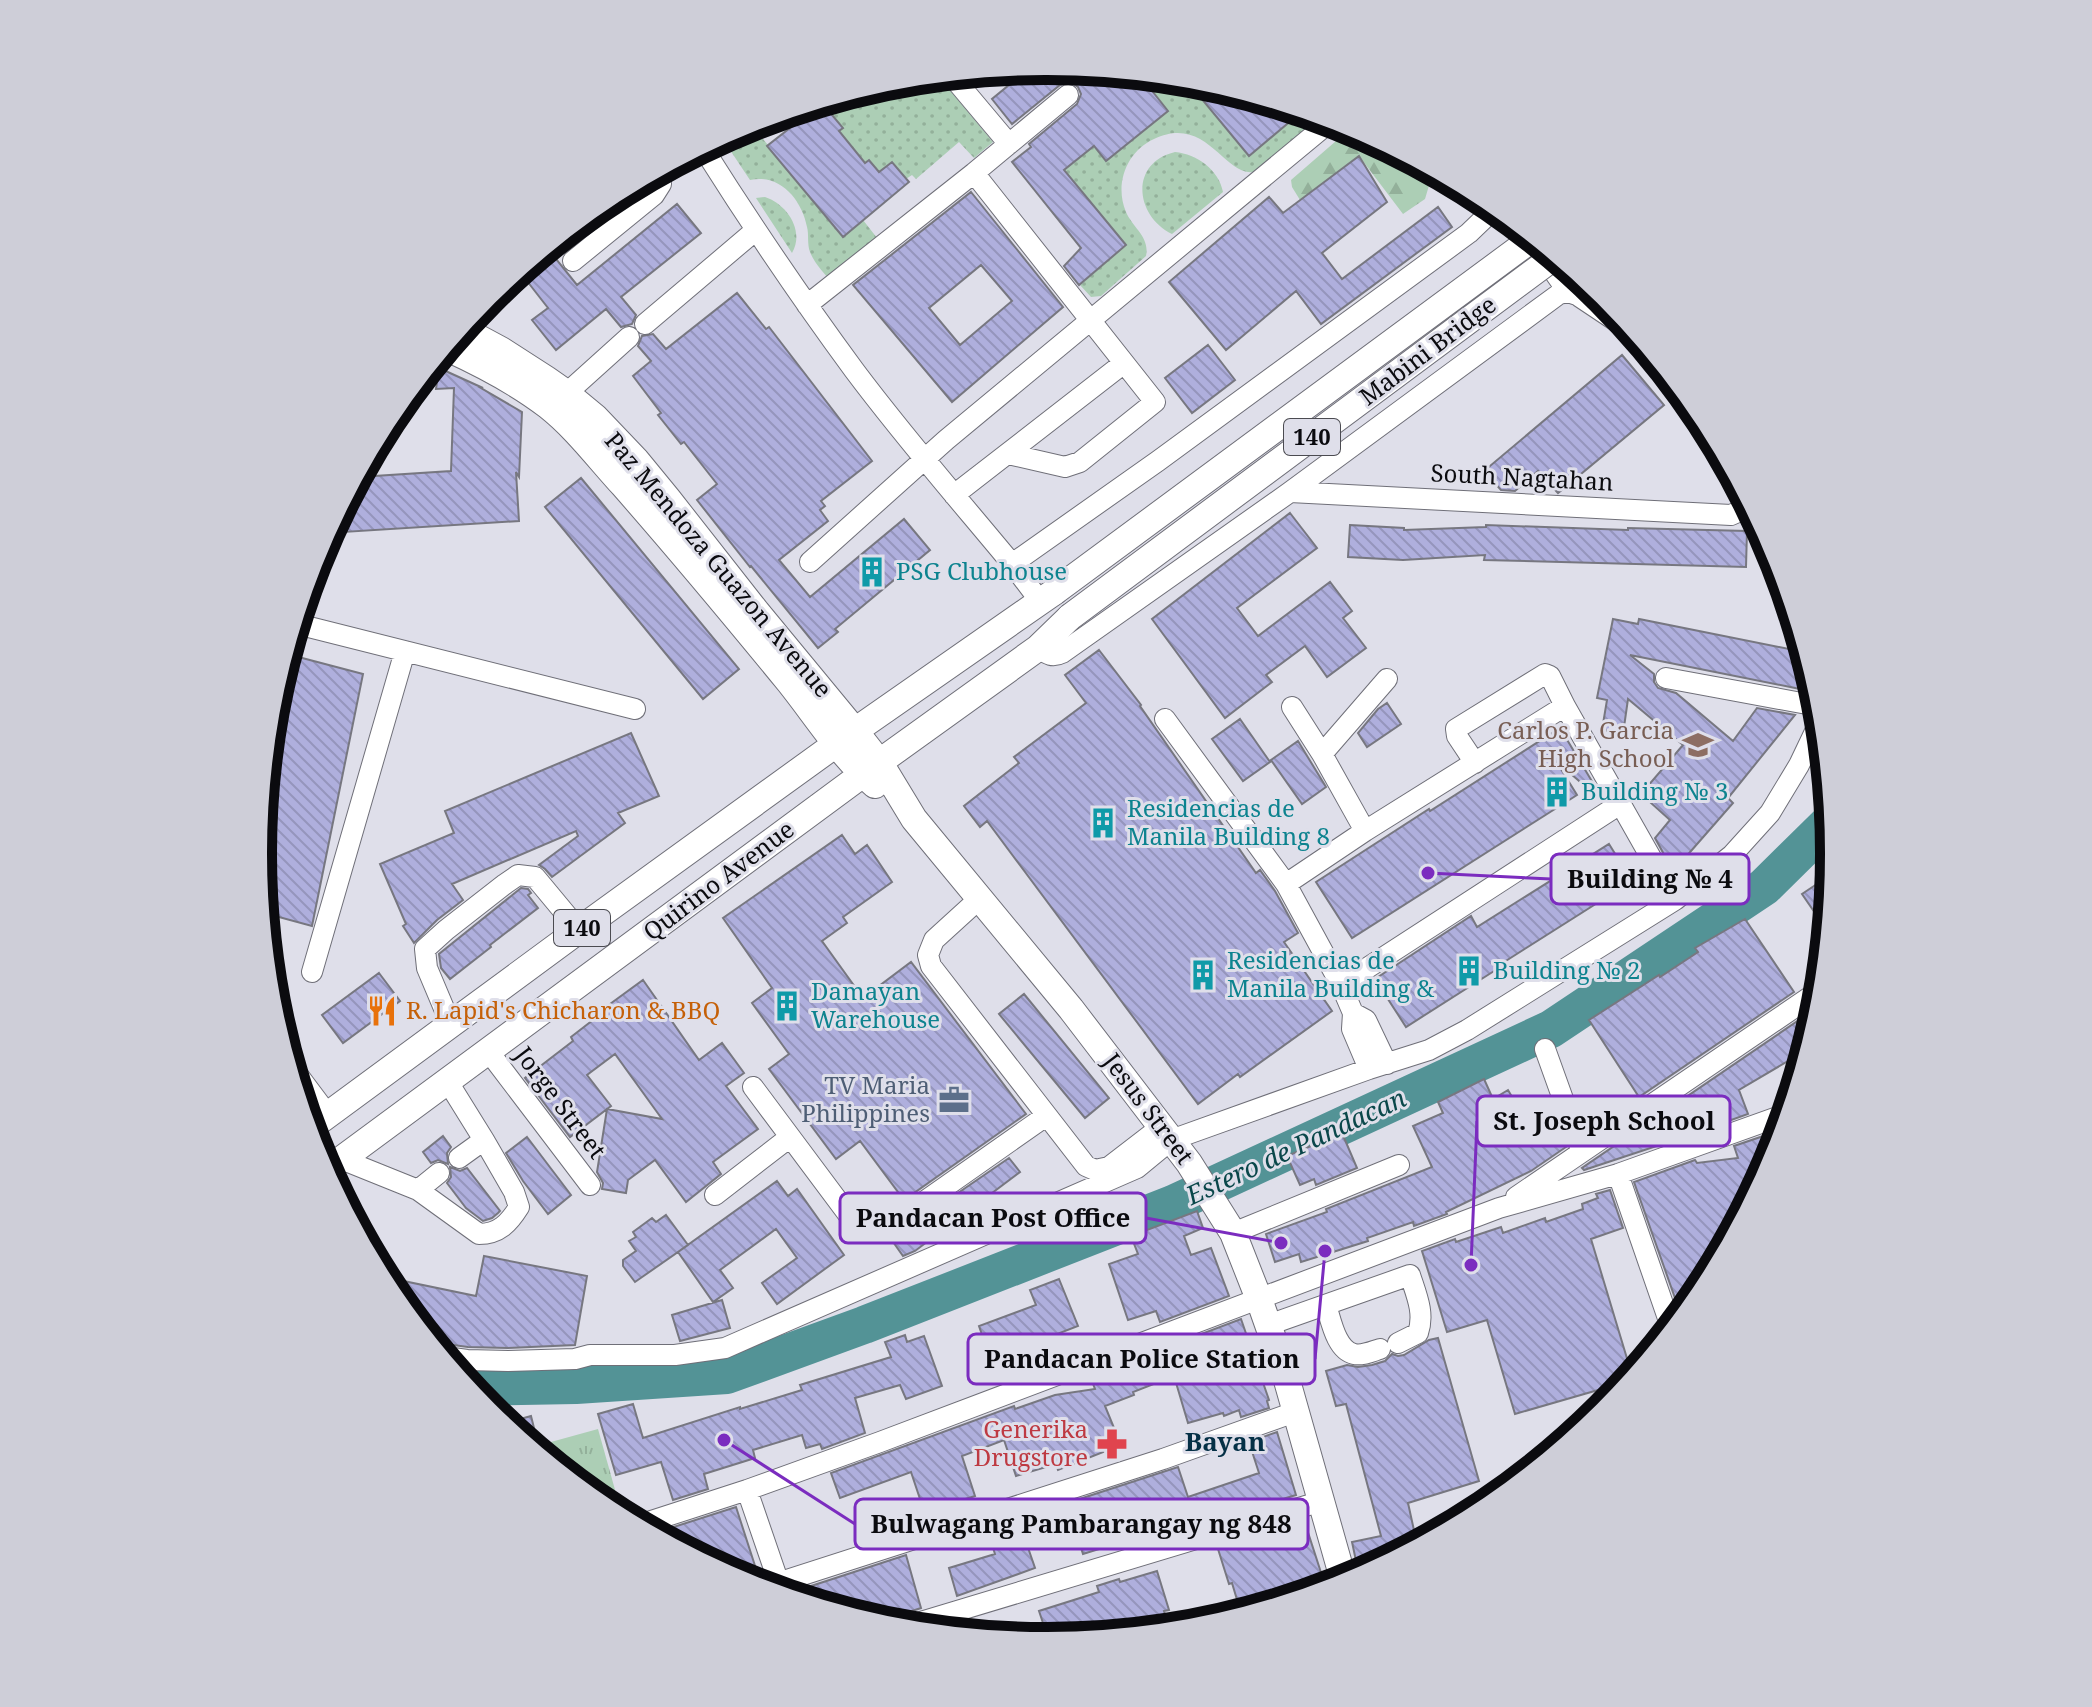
<svg xmlns="http://www.w3.org/2000/svg" width="2092" height="1707" font-family="'Noto Serif',serif">
<style>
.grass{fill:url(#grass-dots)}
.forest{fill:url(#forest-firs)}
.park{fill:url(#park-tufts)}
.lines{fill:none;stroke-linecap:round;stroke-linejoin:round}
.river{stroke:#539396;stroke-width:38}
.building{fill:url(#building-back-hatch);stroke:#777780;stroke-width:2;fill-rule:evenodd}
.minor-casing{stroke:#6f6f78;stroke-width:22}
.major-casing{stroke:#6f6f78;stroke-width:28}
.minor{stroke:#fff;stroke-width:20}
.major{stroke:#fff;stroke-width:26}
.major-bridge-casing{stroke:#6f6f78;stroke-width:28;stroke-linecap:butt}
.major-bridge{stroke:#fff;stroke-width:26}
.labels{text-anchor:middle;stroke-width:6;stroke-linejoin:round;paint-order:stroke}
.shield{fill:#dfdfea;stroke:#4b4b51;stroke-width:2}
.shield-label{font-size:22px;font-weight:bold;fill:#0b0b0f}
.street-label{font-size:24px;fill:#0b0b0f;stroke:#dfdfea}
.culture-label{font-size:24px;fill:#0d838f;stroke:#dfdfea;text-anchor:start}
.education-label{font-size:24px;fill:#785e54;stroke:#dfdfea;text-anchor:end}
.food-label{font-size:24px;fill:#c56008;stroke:#dfdfea;text-anchor:start}
.service-label{font-size:24px;fill:#4e5e75;stroke:#dfdfea;text-anchor:end}
.health-label{font-size:24px;fill:#be3a42;stroke:#dfdfea;text-anchor:end}
.water-label{font-size:26px;font-style:italic;fill:#0a474a;stroke:#dfdfea}
.neighbourhood-label{font-size:26px;font-weight:bold;fill:#053046;stroke:#dfdfea}
.rim{fill:none;stroke:#0b0b0f;stroke-width:10}
.leader{fill:none;stroke:#7b2cbf;stroke-width:3}
.callout-dot{fill:#7b2cbf;stroke:#dfdfea;stroke-width:3}
.callout{fill:#dfdfea;stroke:#7b2cbf;stroke-width:3}
.callout-label{font-size:26px;text-anchor:middle;font-weight:bold;fill:#0b0b0f}
</style>
<defs>
<pattern id="grass-dots" width="8" height="8" patternUnits="userSpaceOnUse" patternTransform="scale(2)"><rect width="8" height="8" fill="#acceb5"/><path d="M2 2h.1M6 6h.1" fill="none" stroke="#93b09a" stroke-width="1.8" stroke-linecap="round"/></pattern>
<pattern id="forest-firs" width="22" height="20" patternUnits="userSpaceOnUse" patternTransform="scale(2)"><rect width="22" height="20" fill="#acceb5"/><path d="M5 1l3.5 6h-7zM16 11l3.5 6h-7z" fill="#93b09a"/></pattern>
<pattern id="park-tufts" width="24" height="20" patternUnits="userSpaceOnUse" patternTransform="scale(2)"><rect width="24" height="20" fill="#acceb5"/><path d="M3 7l-1-3M5 7V3M7 7l1-3M15 17l-1-3M17 17v-4M19 17l1-3" fill="none" stroke="#93b09a"/></pattern>
<pattern id="building-back-hatch" width="6" height="6" patternUnits="userSpaceOnUse" patternTransform="scale(2)"><rect width="6" height="6" fill="#afafdd"/><path d="M-1 5l2 2M0 0l6 6M5-1l2 2" fill="none" stroke="#9595bc"/></pattern>
</defs>
<rect width="100%" height="100%" fill="#dfdfea"/>
<path class="grass" d="M939 77 993 142 974 158 959 142 916 179 912 175 906 179 892 162 879 172 868 160 855 172 848 142 839 131 843 128 822 103 893 81Z
M1171 78 1186 80 1249 156 1301 112 1319 118 1254 172C1224 177 1207 114 1154 139 1127 151 1114 184 1126 212 1133 228 1150 237 1146 256L1101 296 1091 297 1080 285 1126 245 1064 170 1094 146 1106 161 1168 111 1153 92Z
M751 124 842 237 863 220 881 243 832 283C825 274 814 263 810 252 807 244 809 234 807 227 802 200 780 173 750 180L722 138Z
M1175 152C1197 154 1219 170 1223 192L1172 234C1135 216 1129 163 1175 152Z
M765 197C787 204 805 231 792 253L756 198Z"/>
<path class="forest" d="M1351 128 1433 172 1425 199 1403 214 1359 156 1300 200 1292 187 1291 180Z"/>
<path class="park" d="M598 1429 619 1504 608 1508 543 1455 540 1445Z"/>
<g class="lines">
<path class="river" d="M470 1387 576 1385 727 1375 864 1325 1173 1204 1551 1029 1764 887 1830 822"/>
</g>
<path class="building" d="M1046 66 1171 78 1153 92 1168 111 1106 161 1094 146 1064 170 1126 245 1079 285 1064 266 1081 248 1012 162 1031 147 1029 144 1077 104 1081 94 1078 87 1072 83 1060 85 1012 124 992 99 1031 67Z
M1186 80 1200 81 1293 109V119L1249 156Z
M822 103 843 128 839 131 865 163 869 160 879 172 892 162 909 182 843 237 767 146Z
M1359 156 1387 202 1322 253 1342 279 1438 207 1452 227 1321 324 1296 291 1226 350 1169 282 1269 197 1283 213Z
M971 192 1063 307 952 402 853 285ZM981 265 1012 301 960 345 929 308Z
M677 204 701 233 621 297 636 315 632 324 621 327 606 309 556 350 532 320 548 308 520 272 548 249 577 285Z
M737 293 766 329 769 327 872 461 821 501 825 506 820 510 828 521 779 560 810 597 904 519 930 550 835 629 838 632 818 648 751 566 750 567 697 500 717 484 684 442 681 444 658 415 661 413 633 376 651 361 638 346 642 336 653 334 666 349Z
M1208 345 1235 380 1192 413 1165 378Z
M1622 355 1664 405 1558 493 1538 471 1515 491 1501 490 1484 471Z
M439 368 483 388H481L522 412 519 477 516 472 519 521 328 533 359 477 451 471 454 388 436 389Z
M581 478 739 669 703 699 545 507Z
M1290 513 1317 548 1237 608 1258 636 1330 582 1352 611 1343 618 1366 648 1327 677 1305 646 1266 675 1272 682 1225 718 1152 619Z
M1350 525 1404 528V530L1486 527V525L1628 530V528L1747 531 1746 567 1484 560 1485 555 1403 560 1348 557Z
M1613 619 1638 624 1639 619 1804 652 1809 670 1805 690 1630 655 1654 674V682L1658 688 1676 693 1733 741 1757 708 1795 715 1728 798 1733 803 1677 867 1666 858 1655 838 1670 820 1641 794 1683 745 1628 699 1623 734 1602 730 1607 700 1597 698Z
M1099 650 1141 705 1140 706 1256 873 1260 870 1275 891 1298 933 1284 942 1332 1011 1240 1077 1238 1074 1198 1104 987 821 980 827 964 806 1019 763 1014 757 1086 703 1065 675Z
M287 654 363 674 312 926 264 913 258 853 274 699Z
M1387 703 1401 724 1367 747 1358 733 1378 709Z
M1240 719 1270 762 1243 781 1212 739Z
M1560 728 1602 798 1600 799 1556 761 1577 795 1352 938 1316 882 1429 809 1430 811Z
M631 733 659 796 618 813 625 823 552 877 545 869 539 865 578 836 576 831 452 884 463 900 437 920 414 943 403 926 406 924 380 864 454 833 445 811Z
M1298 741 1326 787 1302 804 1271 760Z
M842 835 855 854 867 845 892 882 843 917 847 923 822 941 863 998 911 962 1026 1114 904 1200 860 1141 836 1159 769 1069 789 1054 752 1003 772 988 723 918Z
M1609 844 1632 881 1501 964 1502 966 1406 1027 1375 979 1471 916 1477 927Z
M1832 874 1826 929 1802 894Z
M521 888 528 889 531 893 528 895 538 908 490 945 491 947 450 979 441 968 439 954Z
M1745 919 1794 992 1639 1097 1589 1020 1659 975 1660 977 1698 952 1695 948Z
M379 973 400 1001 343 1043 322 1015Z
M643 980 699 1060 722 1043 744 1073 726 1086 758 1129 713 1162 721 1174 686 1202 655 1160 628 1180 626 1193 602 1189 603 1183 597 1172 607 1109 662 1119 615 1054 587 1075 611 1106 570 1137 525 1078 573 1041 571 1037 611 1006 610 1004Z
M1024 994 1109 1098 1085 1118 999 1014Z
M1818 1007 1810 1034 1801 1040 1806 1048 1805 1051 1739 1090 1748 1114 1723 1123 1716 1107 1680 1130 1684 1137 1584 1170 1582 1168Z
M1484 1079 1493 1099 1508 1090 1527 1122 1551 1111 1566 1147 1531 1171 1446 1212 1447 1214 1414 1226 1413 1222 1367 1238 1368 1241 1301 1262 1299 1254 1275 1262 1266 1234 1327 1212 1326 1209 1432 1167 1413 1126 1443 1113 1438 1102Z
M1781 1130 1773 1155 1701 1291 1681 1315 1634 1182 1695 1160 1697 1163 1738 1158 1734 1146Z
M1342 1133 1357 1168 1316 1185 1314 1179 1300 1185 1287 1156Z
M443 1136 451 1147 447 1153 448 1164 438 1160 431 1163 423 1152Z
M527 1137 571 1195 548 1214 523 1181 506 1153Z
M1009 1158 1020 1172 915 1251 903 1256 891 1239Z
M450 1167 460 1171 467 1168 500 1211 498 1213 492 1218 483 1221 466 1208 447 1183 451 1177Z
M777 1181 788 1196 797 1189 844 1255 777 1304 762 1283 797 1258 776 1229 720 1270 733 1288 713 1302 678 1252Z
M1610 1190 1623 1228 1591 1239 1632 1375 1615 1395 1612 1386 1515 1414 1487 1320 1447 1332 1422 1251 1455 1239 1456 1242 1501 1227 1503 1233 1545 1218 1546 1222 1583 1209 1582 1204 1598 1198 1596 1194Z
M1197 1211 1203 1228 1184 1236 1191 1255 1211 1248 1229 1296 1160 1322 1156 1311 1128 1320 1109 1264 1138 1254 1131 1236Z
M666 1215 688 1245 635 1282 623 1266V1260L636 1251 629 1241 636 1237 633 1232 652 1218 656 1222Z
M484 1256 587 1276 575 1345 508 1348 468 1347 446 1344 437 1347 391 1291 384 1277 476 1296Z
M1059 1279 1078 1326 1039 1341 1042 1347 993 1366 979 1326 1036 1305 1030 1290Z
M722 1300 730 1328 680 1341 672 1315Z
M1241 1319 1269 1400 1267 1401 1269 1408 1241 1417 1239 1410 1224 1416 1223 1413 1188 1423 1174 1376 1133 1392 1134 1395 1105 1406 1121 1445 1058 1470 1056 1464 1016 1476 1004 1440 962 1456 975 1496 940 1507 941 1508 925 1514 911 1472 840 1498 831 1473 1014 1406 1015 1409 1055 1395 1095 1389 1090 1376Z
M905 1335 907 1342 924 1336 942 1386 906 1399 900 1385 855 1398 865 1433 822 1449 820 1444 806 1448 802 1435 753 1450 755 1458 704 1474 708 1489 673 1500 661 1462 616 1475 598 1414 633 1404 643 1438 740 1407V1409L802 1390 800 1385 891 1357 885 1342Z
M1438 1338 1479 1481 1408 1503 1417 1544 1359 1575 1352 1542 1381 1536 1346 1404 1336 1406 1326 1371 1347 1365 1358 1367 1372 1365 1385 1361 1392 1354 1398 1356 1404 1355 1429 1340Z
M531 1416 540 1452 505 1423Z
M1277 1432 1296 1495 1263 1505 1261 1500 1207 1518 1204 1508 1149 1526 1150 1530 1114 1541 1115 1544 1083 1554 1073 1523 1025 1539 1035 1568 957 1596 949 1568 995 1554 987 1529 1178 1467 1188 1497 1259 1473 1249 1442Z
M736 1507 758 1575 742 1580 655 1533Z
M1304 1520 1326 1588 1241 1613 1232 1583 1229 1584 1218 1549Z
M906 1555 921 1608 900 1615 894 1619 891 1626 809 1601 805 1588Z
M1157 1571 1169 1610 1164 1611 1169 1629 1127 1633 1123 1621 1087 1634 1088 1637 1049 1641 1039 1611 1099 1592 1097 1586 1119 1579 1120 1582Z"/>
<g class="lines">
<g class="minor-casing">
<path id="minor" d="M951 75 1009 144
M703 148C751 224 801 298 854 370 904 437 959 500 1012 564
M974 173 1155 402 1080 462 1065 467 1008 454
M1513 223 1535 245 1568 292
M573 261 654 195 661 184 659 172
M807 305 974 173 1068 95
M645 324 756 230
M558 401 629 337
M1290 492 1731 515 1749 507
M954 495 1124 363
M810 562 946 440 1331 121
M1040 601 1012 564 1158 461 1469 233 1495 208
M297 624 635 709
M1038 648C1047 654 1052 658 1062 653L1290 492 1559 294 1568 292 1577 295 1631 331
M1666 678 1807 704 1819 708
M1292 707 1322 754
M1165 719 1286 884 1341 985 1353 1013 1352 1029 1369 1069
M1475 763 1457 736 1456 729 1545 674 1550 676 1565 706
M1365 831 1322 754 1387 679
M1286 884 1365 831 1565 706 1675 900
M979 899 934 940 928 955 931 966 1086 1166 1095 1170 1109 1167 1161 1127
M312 972 405 651
M1341 985 1620 804
M1353 1013 1366 1020 1387 1064
M451 1025 427 968 425 949 446 930 505 884 518 875 535 877 579 930
M1545 1049 1582 1152
M489 1052 590 1185
M292 1067 328 1115
M448 1082 484 1140 459 1158
M753 1087 853 1221C869 1229 882 1229 898 1220L1046 1116
M341 1159 418 1190 439 1173
M1618 1174 1671 1327
M418 1190 479 1234C499 1234 509 1223 519 1207L514 1192 484 1140
M715 1195 790 1137
M1516 1197 1820 990
M1233 1233 1399 1165
M1326 1305C1331 1320 1336 1350 1354 1354 1363 1356 1373 1351 1380 1349
M1268 1325 1410 1275C1416 1294 1425 1313 1418 1333L1398 1343
M445 1357 467 1360 508 1361 575 1359 590 1355H675L725 1348 1137 1168 1171 1140 1369 1069 1429 1050 1467 1030 1675 900 1732 855 1770 813 1799 765 1820 721
M747 1490 782 1592
M639 1525 747 1490 880 1442 1499 1208 1618 1174 1786 1114
M765 1587 1163 1459 1295 1412
M904 1627 1322 1501"/>
</g>
<g class="major-casing">
<path id="major" d="M462 329 501 350 546 379 566 393 595 417 636 460 668 499 756 611 855 731 880 763 914 819 1071 1009 1189 1163 1233 1233 1259 1299 1284 1370 1344 1582
M447 348C482 364 517 382 548 406 576 428 599 459 623 485 680 550 735 616 789 682 817 717 841 756 875 785
M310 1128 579 930 836 744 1054 592
M327 1170 863 774 1038 648 1070 617"/>
</g>
<use href="#minor" class="minor"/>
<use href="#major" class="major"/>
<g class="major-bridge-casing">
<path id="major-bridge" d="M1054 592 1532 239
M1070 617 1554 257"/>
</g>
<use href="#major-bridge" class="major-bridge"/>
</g>
<defs>
<g id="building-bare" transform="scale(2.4)"><path d="M-4-6H4V6H1V3H-1V6H-4ZM-2.5-4.3h1.7v1.8h-1.7ZM.8-4.3h1.7v1.8H.8ZM-2.5-1h1.7V.8h-1.7ZM.8-1h1.7V.8H.8Z" fill="#0f9aa8" stroke="#dfdfea" stroke-width="2.5" paint-order="stroke"/></g>
<g id="school-bare" transform="scale(2.4)"><path d="M0-5L7-2L0 1L-7-2ZM-4 1L0 2.5L4 1V4Q0 6-4 4Z" fill="#8d6e63" stroke="#dfdfea" stroke-width="2.5" paint-order="stroke"/></g>
<g id="restaurant-bare" transform="scale(2.4)"><path d="M-5-6h1v4h1v-4h1v4h1v-4h1v5L-1.5 .5V6h-2V.5L-5-1ZM5-6V6H3V1.5H1.5Q1.5-4 5-6Z" fill="#e8710a" stroke="#dfdfea" stroke-width="2.5" paint-order="stroke"/></g>
<g id="office-bare" transform="scale(2.4)"><path d="M-6-3h4V-5.5h4V-3h4V5H-6ZM-1-4.5V-3h2v-1.5ZM-6 0V1H6V0Z" fill="#5c6f8a" stroke="#dfdfea" stroke-width="2.5" paint-order="stroke"/></g>
<g id="pharmacy-bare" transform="scale(2.4)"><path d="M-2-6h4v4h4v4h-4v4h-4v-4h-4v-4h4Z" fill="#e0444e" stroke="#dfdfea" stroke-width="2.5" paint-order="stroke"/></g>
</defs>
<g fill-rule="evenodd">
<use href="#building-bare" x="872" y="572"/>
<use href="#school-bare" x="1698" y="745"/>
<use href="#building-bare" x="1557" y="792"/>
<use href="#building-bare" x="1103" y="823"/>
<use href="#building-bare" x="1469" y="971"/>
<use href="#building-bare" x="1203" y="975"/>
<use href="#building-bare" x="787" y="1006"/>
<use href="#restaurant-bare" x="382" y="1011"/>
<use href="#office-bare" x="954" y="1100"/>
<use href="#pharmacy-bare" x="1112" y="1444"/>
</g>
<g class="labels">
<g class="shield">
<rect x="1284" y="419" width="56" height="36" rx="6"/>
<rect x="554" y="910" width="56" height="36" rx="6"/>
</g>
<g class="shield-label">
<text x="1312" y="445">140</text>
<text x="582" y="936">140</text>
</g>
<g class="street-label">
<text transform="translate(1428 351) rotate(-37)" y="8">Mabini Bridge</text>
<text transform="translate(1522 478) rotate(3)" y="8">South Nagtahan</text>
<text transform="translate(718 565) rotate(50)" y="8">Paz Mendoza Guazon Avenue</text>
<text transform="translate(719 881) rotate(-37)" y="8">Quirino Avenue</text>
<text transform="translate(560 1103) rotate(53)" y="8">Jorge Street</text>
<text transform="translate(1148 1109) rotate(53)" y="8">Jesus Street</text>
</g>
<g class="culture-label">
<text x="896" y="580">PSG Clubhouse</text>
<text x="1581" y="800">Building № 3</text>
<text x="1127" y="817">Residencias de<tspan x="1127" dy="28">Manila Building 8</tspan></text>
<text x="1227" y="969">Residencias de<tspan x="1227" dy="28">Manila Building &amp;</tspan></text>
<text x="1493" y="979">Building № 2</text>
<text x="811" y="1000">Damayan<tspan x="811" dy="28">Warehouse</tspan></text>
</g>
<g class="education-label">
<text x="1674" y="739">Carlos P. Garcia<tspan x="1674" dy="28">High School</tspan></text>
</g>
<g class="food-label">
<text x="406" y="1019">R. Lapid's Chicharon &amp; BBQ</text>
</g>
<g class="service-label">
<text x="930" y="1094">TV Maria<tspan x="930" dy="28">Philippines</tspan></text>
</g>
<g class="health-label">
<text x="1088" y="1438">Generika<tspan x="1088" dy="28">Drugstore</tspan></text>
</g>
<g class="water-label">
<text transform="translate(1296 1147) rotate(-25)" y="9">Estero de Pandacan</text>
</g>
<g class="neighbourhood-label">
<text x="1225" y="1451">Bayan</text>
</g>
</g>
<path d="M0 0H2092V1707H0ZM1045 80H1047A773 773 0 0 1 1820 853V854A773 773 0 0 1 1047 1627H1045A773 773 0 0 1 272 854V853A773 773 0 0 1 1045 80Z" fill="#ceced8" fill-rule="evenodd"/>
<path class="rim" d="M1045 80H1047A773 773 0 0 1 1820 853V854A773 773 0 0 1 1047 1627H1045A773 773 0 0 1 272 854V853A773 773 0 0 1 1045 80Z"/>
<path class="leader" d="M1428 873L1551 879M1471 1265L1477 1121M1281 1243L1146 1218M1325 1251L1315 1359M724 1440L855 1524"/>
<g class="callout-dot">
<circle cx="1428" cy="873" r="8"/>
<circle cx="1471" cy="1265" r="8"/>
<circle cx="1281" cy="1243" r="8"/>
<circle cx="1325" cy="1251" r="8"/>
<circle cx="724" cy="1440" r="8"/>
</g>
<g class="callout">
<rect x="1551" y="854" width="198" height="50" rx="8"/>
<rect x="1477" y="1096" width="253" height="50" rx="8"/>
<rect x="840" y="1193" width="306" height="50" rx="8"/>
<rect x="968" y="1334" width="347" height="50" rx="8"/>
<rect x="855" y="1499" width="453" height="50" rx="8"/>
</g>
<g class="callout-label">
<text x="1650" y="888">Building № 4</text>
<text x="1604" y="1130">St. Joseph School</text>
<text x="993" y="1227">Pandacan Post Office</text>
<text x="1142" y="1368">Pandacan Police Station</text>
<text x="1081" y="1533">Bulwagang Pambarangay ng 848</text>
</g>
</svg>
